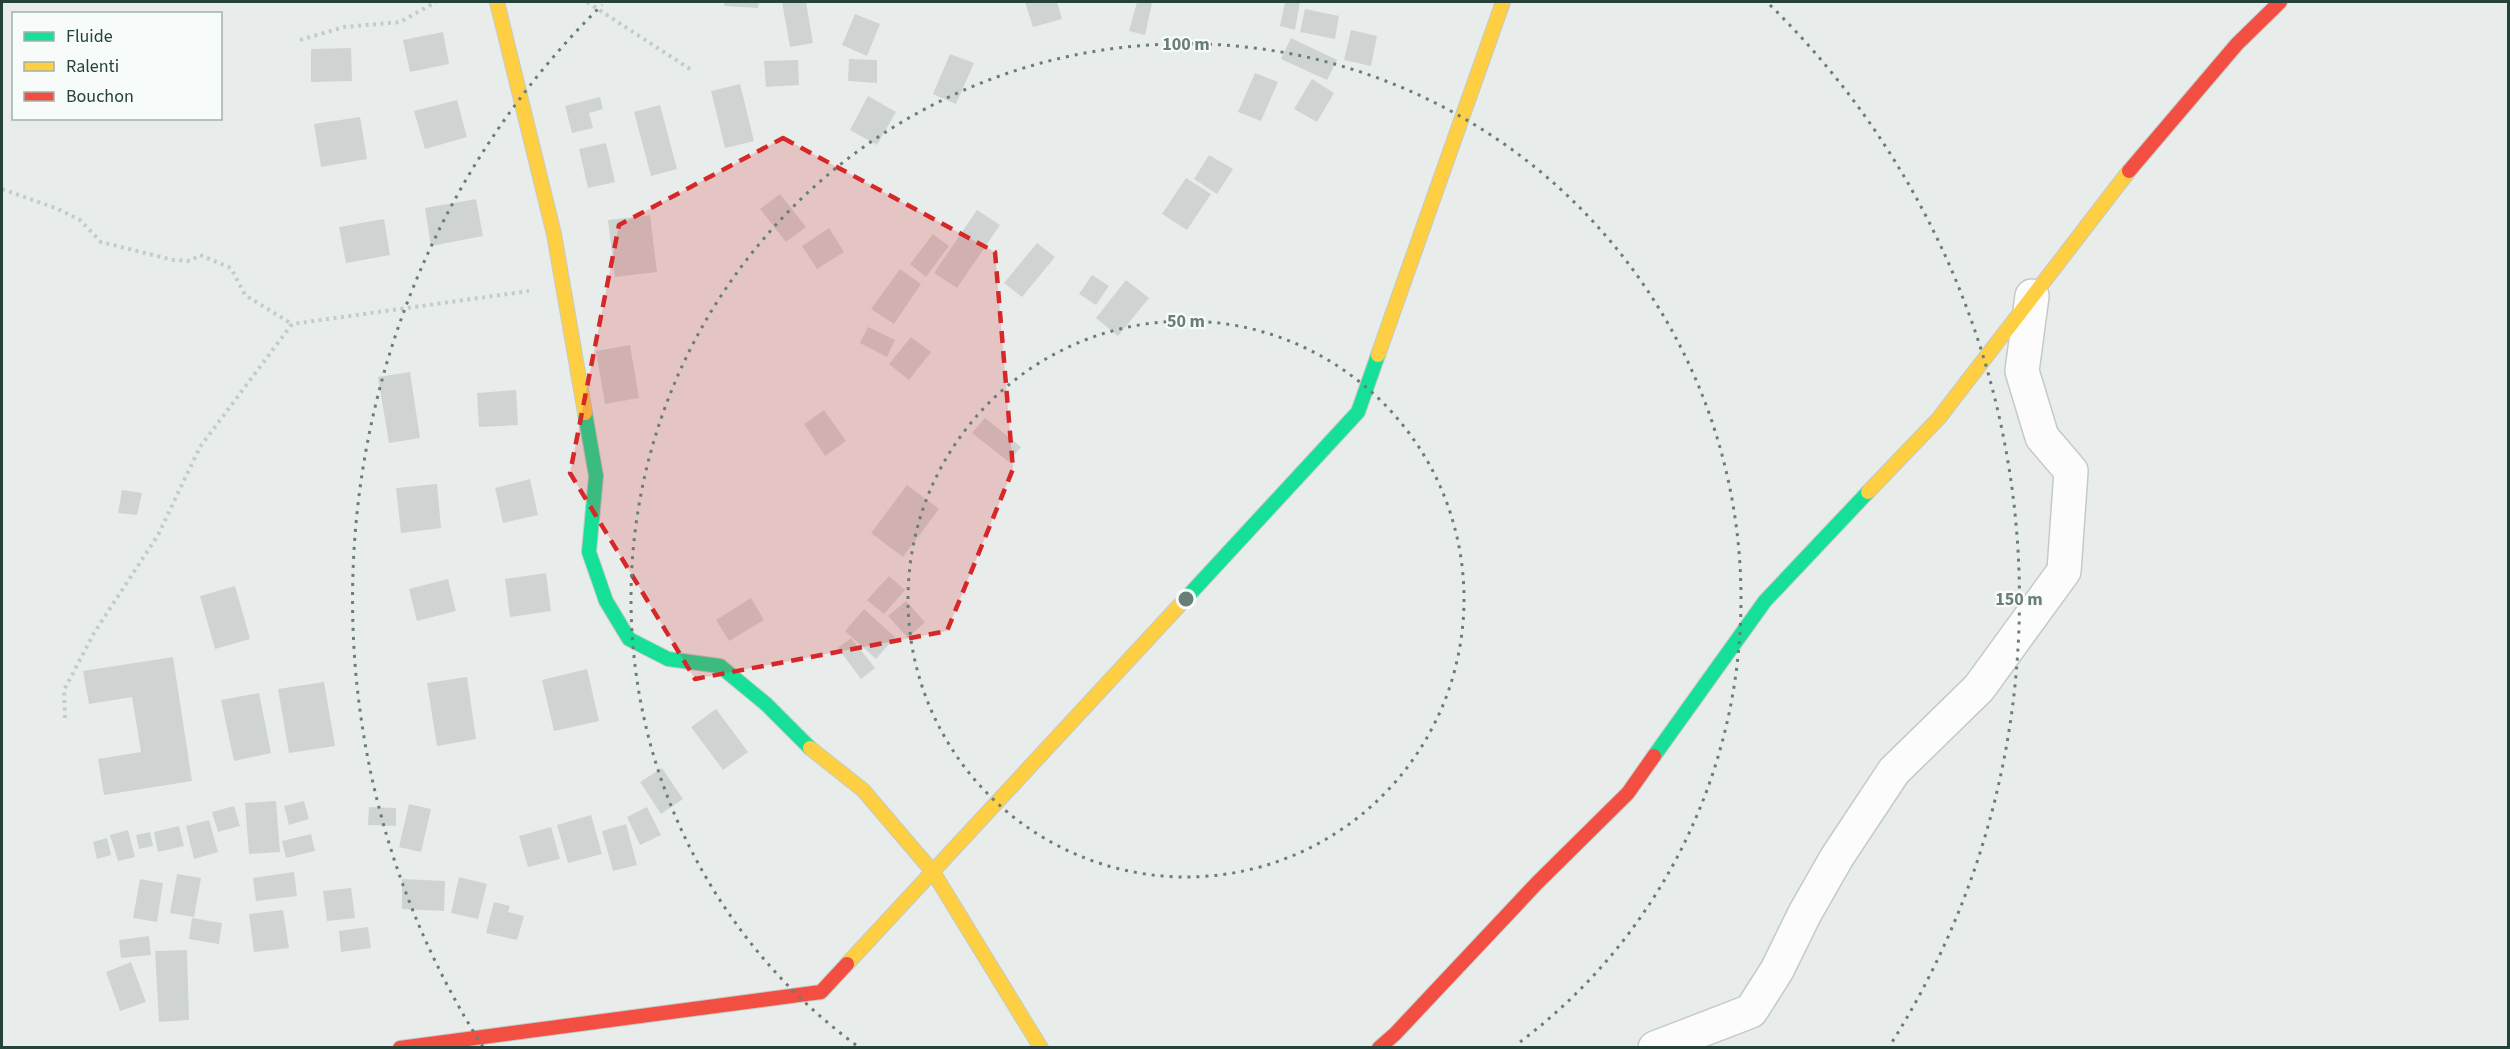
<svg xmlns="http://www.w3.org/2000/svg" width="2510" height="1049" font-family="'Source Sans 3',sans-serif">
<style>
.building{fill:#cfd4d2}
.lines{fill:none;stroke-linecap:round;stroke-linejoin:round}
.street-casing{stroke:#c5cac8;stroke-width:36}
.fast-casing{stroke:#c3cbc8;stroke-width:16}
.slow-casing{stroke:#c3cbc8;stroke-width:16}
.jam-casing{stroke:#c3cbc8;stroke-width:16}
.path{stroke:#c3ccca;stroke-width:4;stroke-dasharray:3 4.5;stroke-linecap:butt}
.street{stroke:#fcfcfc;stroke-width:33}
.fast{stroke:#16e098;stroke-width:14}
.slow{stroke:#ffcf43;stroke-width:14}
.jam{stroke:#f24e42;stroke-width:14}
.marked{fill:#d62828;fill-opacity:0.2;stroke:#d62828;stroke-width:4.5;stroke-dasharray:12 8;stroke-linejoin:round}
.ring{fill:none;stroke:#697e78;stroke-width:3;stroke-dasharray:3 6}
.centre{fill:#697e78;stroke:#f7fbf9;stroke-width:3}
.ring-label{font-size:18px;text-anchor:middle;font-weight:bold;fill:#697e78;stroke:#f7fbf9;stroke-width:4.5;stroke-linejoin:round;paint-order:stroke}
</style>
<rect width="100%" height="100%" fill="#e8edeb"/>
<path class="building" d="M725 2H759L758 8 724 6Z
M782 2H806L813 43 790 47Z
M1025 2H1057L1062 19 1033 27Z
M1137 2 1152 3 1145 35 1129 31Z
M1285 2H1300L1295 30 1280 26Z
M1305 9 1339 16 1335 39 1300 32Z
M855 14 880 24 867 56 842 45Z
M1351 30 1377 36 1371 66 1344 60Z
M443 32 449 64 410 72 403 40Z
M1291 38 1337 60 1327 80 1281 59Z
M351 48 352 81 311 82V49Z
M950 54 974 63 956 104 933 94Z
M849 59 877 60V83L848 81Z
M798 60 799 85 766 87 764 61Z
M1255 73 1278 82 1261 121 1238 112Z
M1312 79 1334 93 1317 122 1294 109Z
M740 84 754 141 725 148 711 91Z
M868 96 896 112 877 145 850 130Z
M600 97 603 109 589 113 593 128 572 133 565 106Z
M457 100 467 137 425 149 414 111Z
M660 105 677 169 651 176 634 112Z
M360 117 367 159 321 167 314 124Z
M606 143 615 182 588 188 579 149Z
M1209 155 1233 169 1217 194 1194 179Z
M1186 178 1211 194 1187 230 1162 214Z
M780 194 806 227 786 242 760 209Z
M476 199 483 236 431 246 425 208Z
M977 210 1000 225 957 288 934 273Z
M650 215 657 272 615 277 608 220Z
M384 219 390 255 346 263 339 227Z
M829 228 844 252 817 269 802 246Z
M933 234 949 246 926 277 910 264Z
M1037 243 1055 257 1022 297 1004 283Z
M900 269 921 284 894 324 871 309Z
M1092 275 1109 286 1096 305 1079 294Z
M1126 280 1149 298 1118 336 1096 318Z
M868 327 895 340 887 357 860 343Z
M911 337 931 352 909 380 889 364Z
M630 345 639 398 605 404 596 351Z
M410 372 420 438 389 443 378 377Z
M516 390 518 425 479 427 477 393Z
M824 410 846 441 825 456 804 424Z
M985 418 1021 447 1009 462 972 433Z
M530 479 538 515 503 523 495 488Z
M437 484 441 528 401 533 396 488Z
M907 485 939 509 903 557 871 533Z
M122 490 142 493 137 515 118 513Z
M546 573 551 611 510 617 505 579Z
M889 576 905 590 884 614 867 600Z
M448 579 456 611 417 621 409 589Z
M235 586 250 639 215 649 200 596Z
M751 598 764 620 729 641 716 620Z
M906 601 925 622 908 638 888 616Z
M864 609 895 637 876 659 845 631Z
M851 638 875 668 861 679 838 648Z
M173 657 192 781 104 795 98 759 141 752 132 697 89 704 83 671Z
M587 669 599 721 554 731 542 680Z
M467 677 476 739 437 746 427 683Z
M324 682 335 746 289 753 278 689Z
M259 693 271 753 234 761 221 700Z
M716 709 748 752 723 770 691 727Z
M662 768 683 799 661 814 640 782Z
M276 801 280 852 249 854 245 803Z
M304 801 309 819 289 825 284 806Z
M409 804 431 809 421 852 399 847Z
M234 806 240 826 218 832 212 812Z
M369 807 396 808V826L368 825Z
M647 807 661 835 640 845 627 817Z
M591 815 602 854 568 863 557 825Z
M209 820 218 852 194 859 186 826Z
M626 824 637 865 613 871 602 831Z
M179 826 184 846 158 852 154 832Z
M551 827 560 859 528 867 519 836Z
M128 830 135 857 118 861 110 835Z
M150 832 153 846 139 849 136 835Z
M311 834 315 851 286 858 282 841Z
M107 838 111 855 97 859 93 842Z
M294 872 297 896 256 901 253 878Z
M177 874 201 878 194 917 170 913Z
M459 877 487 884 478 919 451 913Z
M140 879 163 883 157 922 133 918Z
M402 879 445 881 444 911 402 909Z
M351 888 355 918 327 921 323 891Z
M494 902 510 906 508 912 524 916 517 940 486 933Z
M283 910 289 948 254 952 249 914Z
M192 918 222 923 219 944 189 939Z
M368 927 371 948 341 952 339 931Z
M149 936 151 955 121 958 119 940Z
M187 950 189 1020 159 1022 155 951Z
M131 962 146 1002 120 1011 106 972Z"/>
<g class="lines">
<g class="street-casing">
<path id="street" d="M1655 1048 1751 1011 1777 970 1805 913 1837 857 1894 771 1979 688 2064 571 2071 471 2042 437 2022 371 2032 296"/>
</g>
<g class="fast-casing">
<path id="fast" d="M585 413 596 476 589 552 606 601 629 639 668 659 720 666 766 704 810 748
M1188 596 1358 412 1378 355
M1654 756 1765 601 1868 492"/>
</g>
<g class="slow-casing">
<path id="slow" d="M497 2 554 234 585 413
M1378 355 1503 2
M1868 492 1939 418 2129 171
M810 748 863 790 933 872 1041 1048
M847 964 1188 596"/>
</g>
<g class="jam-casing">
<path id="jam" d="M2129 171 2237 44 2280 2
M400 1048 821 992 847 964
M1379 1048 1395 1034 1537 883 1628 793 1654 756"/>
</g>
<path class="path" d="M587 2 693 71
M300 40 344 27 400 22 436 2
M2 189 58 209 80 220 101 242 173 260 190 261 200 255 231 268 245 295 292 324
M65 718 64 690 94 633 158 535 200 447 292 324 529 291"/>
<use href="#street" class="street"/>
<use href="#fast" class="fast"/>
<use href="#slow" class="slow"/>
<use href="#jam" class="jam"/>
</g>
<path class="marked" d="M783 138 995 252 1013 469 947 631 695 679 570 473 619 225Z"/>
<g class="ring">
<circle cx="1186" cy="599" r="278"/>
<path d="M856 1045A555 555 0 1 1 1516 1045"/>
<path d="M483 1047A833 833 0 0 1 602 5M1770 5A833 833 0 0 1 1889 1047"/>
</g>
<circle cx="1186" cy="599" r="9" class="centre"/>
<g class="ring-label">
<text x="1186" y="50">100 m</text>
<text x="1186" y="327">50 m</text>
<text x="2019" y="605">150 m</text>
</g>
<rect width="2510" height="1049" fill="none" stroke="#24423a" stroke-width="6"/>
<rect x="12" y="12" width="210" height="108" fill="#f7fbf9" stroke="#a3b1ad" stroke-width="1.5"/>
<rect x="24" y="32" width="30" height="9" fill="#16e098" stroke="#a3b1ad" stroke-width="1.5"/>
<text x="66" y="42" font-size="18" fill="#24423a">Fluide</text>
<rect x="24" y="62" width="30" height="9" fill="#ffcf43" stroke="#a3b1ad" stroke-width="1.5"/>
<text x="66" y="72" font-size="18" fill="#24423a">Ralenti</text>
<rect x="24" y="92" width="30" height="9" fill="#f24e42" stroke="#a3b1ad" stroke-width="1.5"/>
<text x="66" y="102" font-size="18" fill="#24423a">Bouchon</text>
</svg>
